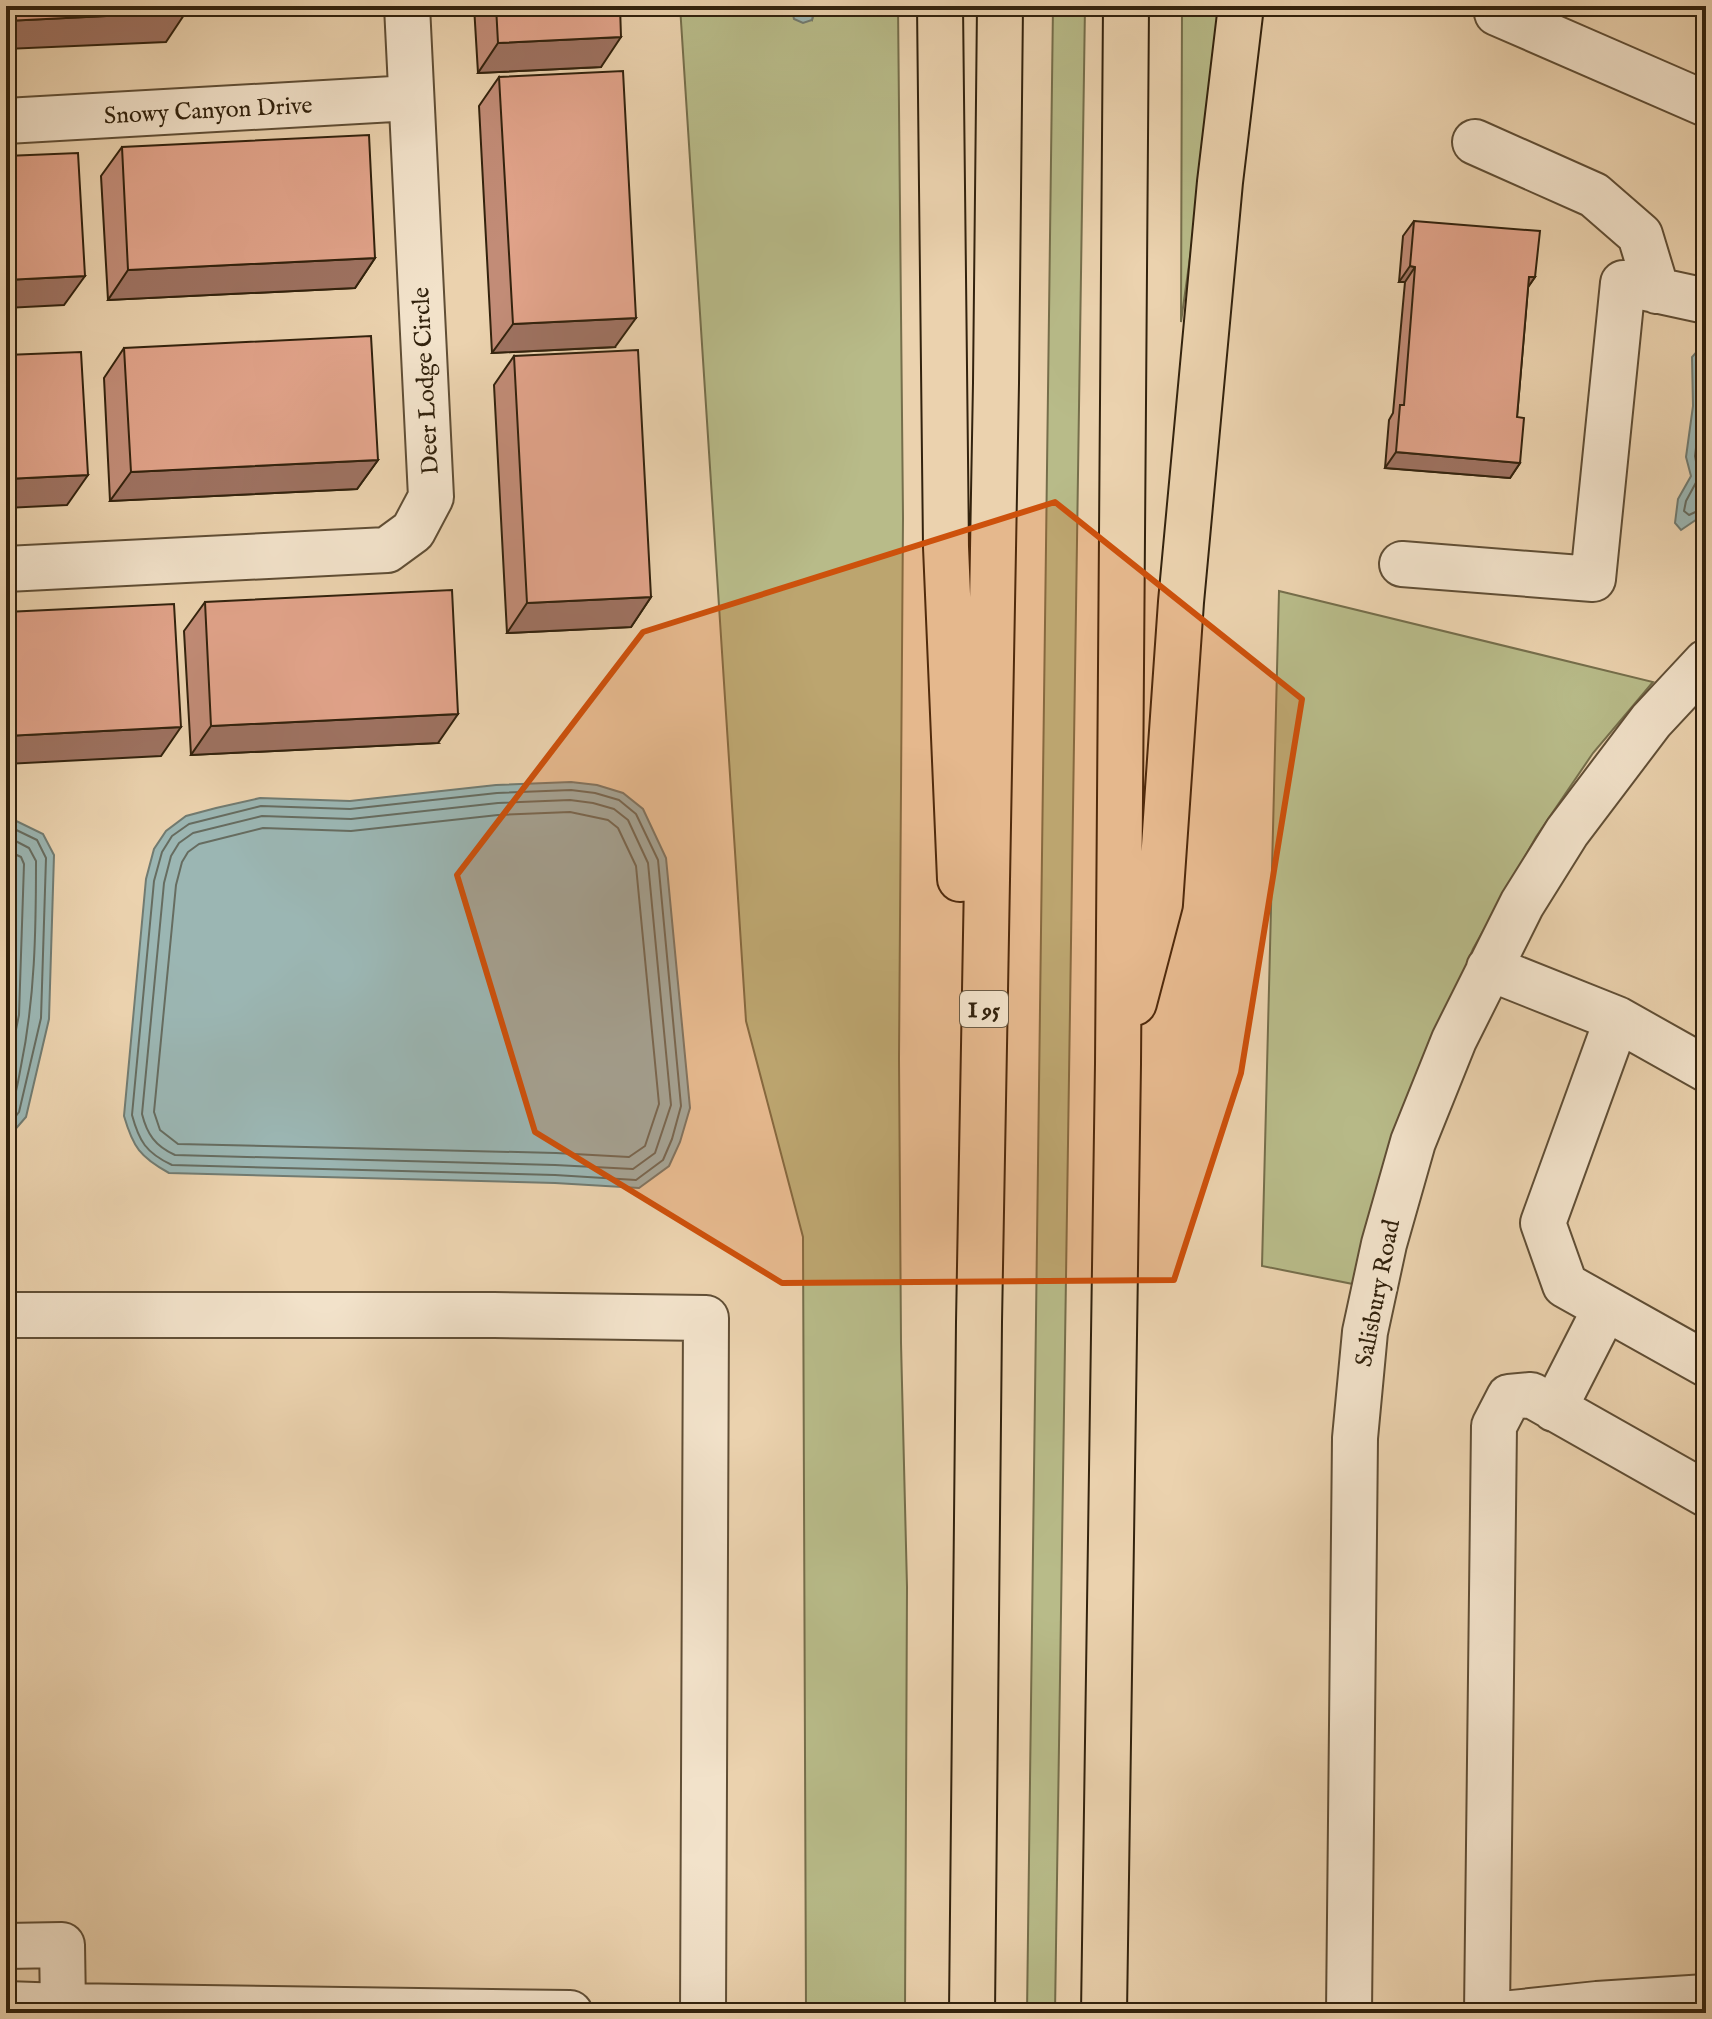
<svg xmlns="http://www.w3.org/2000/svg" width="1712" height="2019" font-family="'IM FELL English',serif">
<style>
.green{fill:#b8bb89;stroke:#756e4b;stroke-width:2}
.water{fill:#9bb6b3;stroke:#717b71;stroke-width:2}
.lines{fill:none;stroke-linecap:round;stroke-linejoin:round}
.shore{stroke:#666c60;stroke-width:2}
.minor-casing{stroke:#604e35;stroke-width:48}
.highway-casing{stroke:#32220d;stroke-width:48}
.minor{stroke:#f2e2ca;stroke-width:44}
.highway{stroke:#ebd2ae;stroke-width:44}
.wall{fill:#c28c77;stroke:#32220d;stroke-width:2}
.shaded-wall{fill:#9e7261;stroke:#32220d;stroke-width:2}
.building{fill:#e1a38a;stroke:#32220d;stroke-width:2}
.marked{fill:#cd510c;fill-opacity:0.2;stroke:#cd510c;stroke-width:6;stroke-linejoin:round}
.labels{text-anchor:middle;stroke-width:8;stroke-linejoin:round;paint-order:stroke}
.shield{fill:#f2e2ca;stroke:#6c5c46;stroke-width:2}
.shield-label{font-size:22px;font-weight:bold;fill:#32220d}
.street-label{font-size:24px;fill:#32220d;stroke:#f2e2ca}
</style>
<rect width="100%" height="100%" fill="#ebd2ae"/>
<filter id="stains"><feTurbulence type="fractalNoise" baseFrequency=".0025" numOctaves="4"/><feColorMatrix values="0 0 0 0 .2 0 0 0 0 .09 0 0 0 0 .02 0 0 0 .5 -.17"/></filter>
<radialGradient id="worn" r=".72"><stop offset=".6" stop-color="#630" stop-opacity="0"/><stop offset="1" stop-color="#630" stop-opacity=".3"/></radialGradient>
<path class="green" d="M680 6H791L812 20 815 6H898L903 518 899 1059 901 1343 907 1587 905 2013H806L803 1237 746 1021Z
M1053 6H1085L1055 2013H1027Z
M1182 6H1225L1181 322Z
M1279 591 1653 682 1593 753 1536 837 1473 949 1423 1067 1363 1286 1262 1266Z"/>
<path class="water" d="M791 6H815L812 20 803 23 794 19Z
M1706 347V513L1681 530 1675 523 1678 499 1691 476 1686 457 1693 406 1692 357 1700 348Z
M571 782 597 785 623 793 643 809 666 858 690 1108 680 1142 669 1166 639 1188 555 1183 169 1173C140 1157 133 1147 124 1116L146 879 154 849 166 831 186 816 216 808 260 798 350 801 496 785Z
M6 816 43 834 54 855 49 1019 26 1117 6 1140Z"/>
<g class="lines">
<path class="shore" d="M1706 355 1700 361 1701 406 1695 456 1699 477 1686 501 1684 511 1689 515 1706 507
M571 790 595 793 619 800 636 814 658 860 681 1106 672 1139 663 1160 636 1180 555 1175 172 1165C146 1153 139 1141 132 1115L154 881 162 852 172 836 189 824 261 806 350 809 497 793Z
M570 800 593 803 614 809 628 820 648 863 671 1105 655 1153 633 1169 555 1165 175 1155C155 1146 147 1134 142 1114L164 883 171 856 179 843 193 833 262 816 351 819 498 803Z
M570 812 608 820 618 828 636 866 659 1104 645 1146 629 1157 556 1153 178 1144 160 1130 154 1112 176 885 182 862 188 852 199 844 263 828 351 831 498 815Z
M6 825 37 840 46 858 41 1018 19 1112 6 1129
M6 836 29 848 36 861C36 930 35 998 21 1066 18 1081 16 1101 6 1113
M6 850 21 857 24 864 19 1015 6 1078"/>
<g class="minor-casing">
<path id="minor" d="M1499 6 1497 13 1706 104
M6 121 411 98
M1475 142 1594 195 1640 235 1657 291
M1402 564 1593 579 1623 283 1706 301
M6 569 387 550 413 531 431 497 407 6
M1489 968 1617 1019 1706 1069
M1617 1019 1543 1223 1565 1285 1706 1364
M6 1315H494L706 1318 703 2013
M1554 1409 1605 1309
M6 1946 62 1945 63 2006 570 2013
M6 2004 63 2006V2013
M1349 2013 1355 1438 1365 1332 1384 1244 1413 1142 1454 1040 1522 904 1567 832 1651 721 1706 662
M1487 2013 1494 1426 1509 1397 1531 1395 1706 1494
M1512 2013 1597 2004 1706 1997"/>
</g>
<g class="highway-casing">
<path id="highway" d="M940 6 946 547 960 879
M1134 1003 1160 904 1181 602 1220 182 1241 6
M972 2013 979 1322 996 383 1000 6
M1104 2013 1118 1064 1126 6"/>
</g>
<use href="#minor" class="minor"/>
<use href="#highway" class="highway"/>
</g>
<path class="wall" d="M474 6H620L601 67 478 73Z
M499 77 615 347 492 353 479 106Z
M122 147 375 258 355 288 108 300 101 176Z
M1414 221 1535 277 1528 287 1517 417 1520 463 1510 478 1385 468 1389 420 1393 413 1405 282H1399L1403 236Z
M124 348 378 460 357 489 110 501 104 378Z
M514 356 651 597 631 627 507 633 494 385Z
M205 602 438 743 191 755 184 631Z"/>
<path class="shaded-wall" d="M186 12 166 42 6 49V21Z
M621 37 601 67 478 73 498 43Z
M375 258 355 288 108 300 128 270Z
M1410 266 1415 267 1405 282H1399Z
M85 276 64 305 6 308V280Z
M1529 277H1535L1524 293Z
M636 318 615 347 492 353 513 324Z
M1396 452 1520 463 1510 478 1385 468Z
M378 460 357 489 110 501 131 472Z
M88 475 67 505 6 508V479Z
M651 597 631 627 507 633 527 603Z
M458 714 438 743 191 755 211 726Z
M181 727 161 756 6 764V736Z"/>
<path class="building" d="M6 6H186V12L6 21Z
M496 6H620L621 37 498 43Z
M623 71 636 318 513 324 499 77Z
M369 135 375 258 128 270 122 147Z
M78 153 85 276 6 280V156Z
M1414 221 1540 231 1535 277H1529L1517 417 1524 418 1520 463 1396 452 1400 405H1404L1415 267 1410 266Z
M371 336 378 460 131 472 124 348Z
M638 350 651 597 527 603 514 356Z
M81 352 88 475 6 479V355Z
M452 590 458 714 211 726 205 602Z
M174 604 181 727 6 736V612Z
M1706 2011V2013H1638H1641Z"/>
<path class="marked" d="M1055 502 1302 699 1241 1073 1174 1280 782 1283 535 1132 457 875 643 632Z"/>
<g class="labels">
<rect class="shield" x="960" y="991" width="48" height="36" rx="6"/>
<g class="shield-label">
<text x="984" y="1017">I 95</text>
</g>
<g class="street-label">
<text transform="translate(208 110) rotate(-3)" y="8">Snowy Canyon Drive</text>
<text transform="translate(425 381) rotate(-93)" y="8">Deer Lodge Circle</text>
<text transform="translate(1377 1293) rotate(-79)" y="8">Salisbury Road</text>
</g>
</g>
<rect width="1712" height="2019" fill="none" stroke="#ebd2ae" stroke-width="32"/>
<rect x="8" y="8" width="1696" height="2003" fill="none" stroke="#32220d" stroke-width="4"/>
<rect x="16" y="16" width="1680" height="1987" fill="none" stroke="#32220d" stroke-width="2"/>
<rect width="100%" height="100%" filter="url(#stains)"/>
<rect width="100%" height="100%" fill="url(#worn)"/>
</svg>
